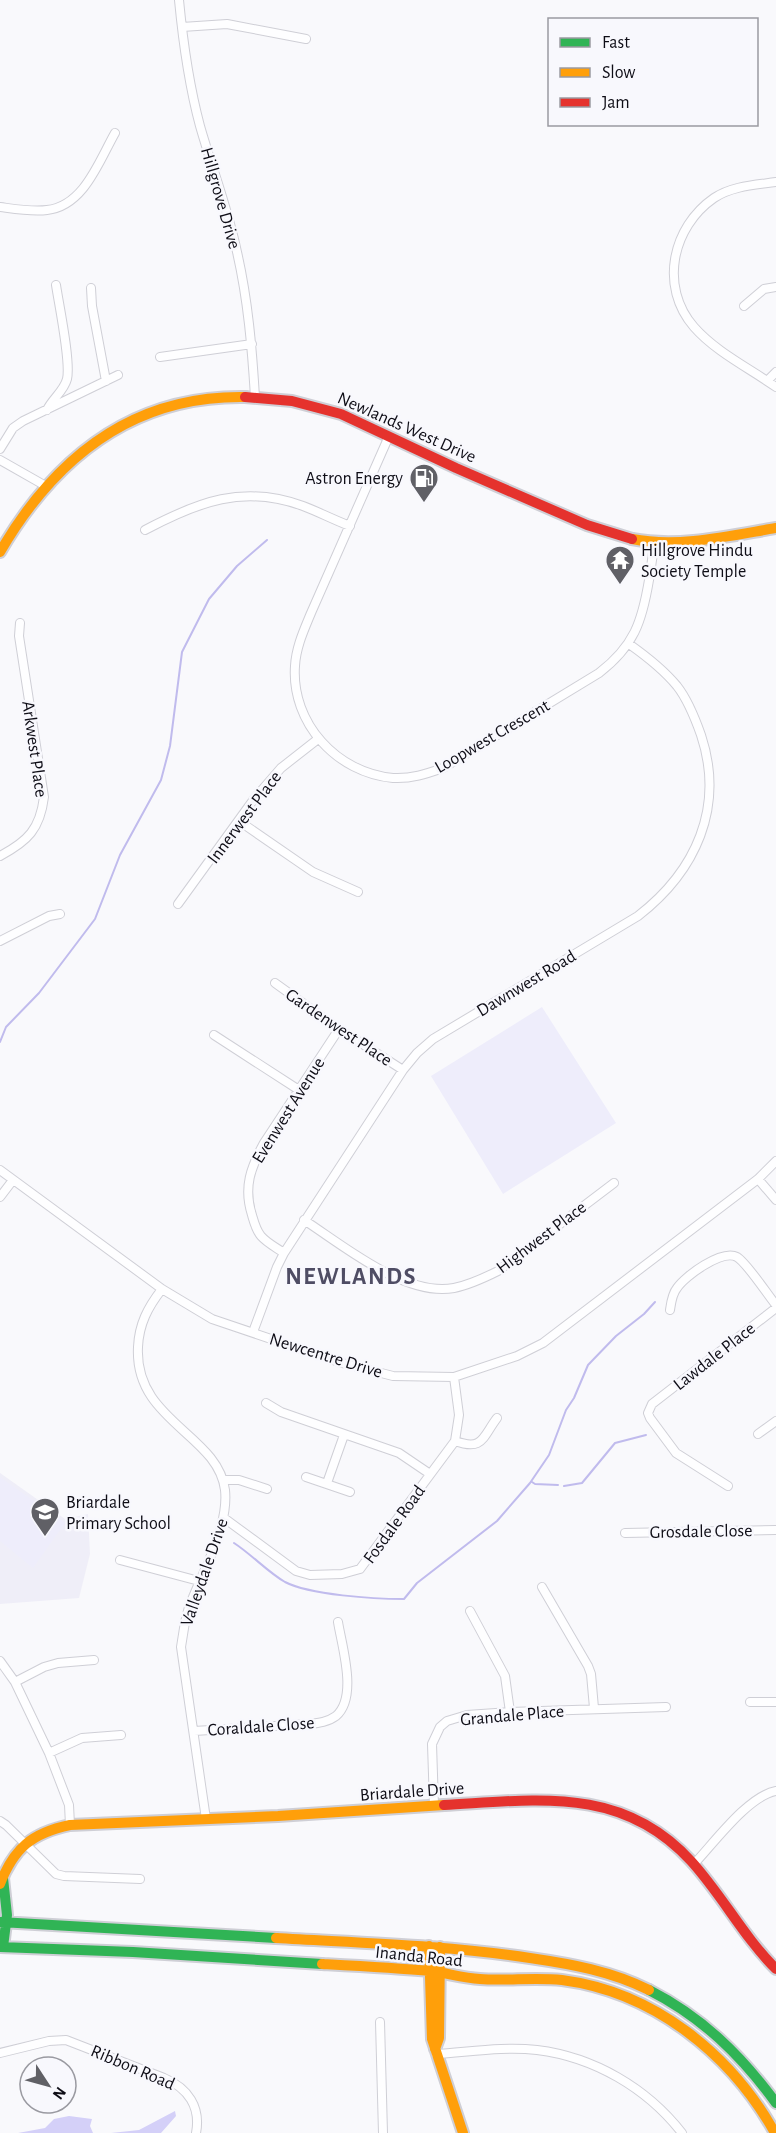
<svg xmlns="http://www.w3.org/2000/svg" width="776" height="2133" font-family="'Alegreya Sans',sans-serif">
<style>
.built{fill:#efeef8}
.green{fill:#eeedfb}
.forest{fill:#d4d0f8}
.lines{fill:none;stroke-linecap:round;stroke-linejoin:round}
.stream{stroke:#c0bbed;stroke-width:2}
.street-casing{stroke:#cfcfd6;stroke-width:10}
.fast-casing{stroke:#cfcfd6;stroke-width:14}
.slow-casing{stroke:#cfcfd6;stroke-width:14}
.jam-casing{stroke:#cfcfd6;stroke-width:14}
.street{stroke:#fefeff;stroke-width:8}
.fast{stroke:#30b455;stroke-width:10}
.slow{stroke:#ff9f0a;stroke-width:10}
.jam{stroke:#e5322d;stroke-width:10}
.labels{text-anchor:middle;stroke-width:5;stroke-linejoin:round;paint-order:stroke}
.street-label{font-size:18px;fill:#0e0d16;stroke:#f8f8fd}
.poi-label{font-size:18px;fill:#0e0d16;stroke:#f8f8fd;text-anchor:start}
.district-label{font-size:24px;font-weight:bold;letter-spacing:1.5px;fill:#4f4d64;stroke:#f8f8fd}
</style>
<rect width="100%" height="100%" fill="#f9f9fc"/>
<path class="built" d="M0 1473 65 1519 88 1514 90 1554 79 1598 0 1604Z"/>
<path class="green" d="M542 1007 616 1123 503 1194 431 1076Z
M0 1477 65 1523 33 1568 0 1541Z"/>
<path class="forest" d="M175 2111 176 2116 161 2133H111L139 2130Z
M69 2116 92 2119 90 2126 93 2133H18L45 2128 54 2119Z"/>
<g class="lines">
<path class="stream" d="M0 1042 6 1027 39 993 95 919 120 855 161 780 170 746 182 652 209 599 237 566 267 540
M532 1482 535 1484 558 1485
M564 1486 582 1483 615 1443 646 1435
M234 1543C251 1554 269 1573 285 1582 310 1595 374 1599 404 1599L417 1583 497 1521 530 1483 549 1455 566 1410 574 1398 588 1365 616 1336 644 1314 655 1302"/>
<g class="street-casing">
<path id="street" d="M179 0C183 42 189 85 200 126 212 168 228 209 237 252 248 300 252 348 255 397
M182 27 227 24 306 39
M776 182C755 185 732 186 714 198 672 227 659 287 694 327 716 352 749 368 776 387
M0 207C15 209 32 212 47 210 84 206 99 161 115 133
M91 288 92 306 106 381
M744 306 764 289 776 287
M160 357 252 344
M767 381 776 372
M47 410C52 399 64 391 67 379 71 362 59 305 56 285
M389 436 311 613C304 630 296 647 295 666 291 723 337 773 393 778 411 779 426 774 443 768L599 673C634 646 642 622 649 580 651 568 653 555 654 542
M0 449 13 428 23 421 118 375
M0 460 44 485
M145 530C198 502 243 484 303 506 319 512 334 520 350 526
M239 821 313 872 358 892
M0 856C28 841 40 829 44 797L19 636 20 623
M178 904 254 799 281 768 318 739
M0 941 49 916 60 914
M275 983 339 1029 403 1070
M214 1035 299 1090
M0 1170 162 1289 212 1319 342 1363 393 1376 454 1377 517 1356 543 1343 758 1179 776 1161
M758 1179 776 1200
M0 1197 13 1180
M304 1220C344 1246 405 1297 454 1288 469 1285 484 1278 498 1271L614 1183
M284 1253C277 1248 267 1243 261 1236 256 1230 254 1222 252 1215 243 1187 251 1167 264 1143L339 1029
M162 1289C148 1307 139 1324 138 1347 134 1421 218 1434 225 1490 229 1527 202 1573 189 1607L185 1622 181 1647 206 1819
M670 1310C671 1303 672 1294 677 1288 685 1276 722 1249 737 1257 747 1263 767 1294 776 1305
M253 1332 277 1267 284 1253 403 1070 417 1053 433 1039 638 916C696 871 725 807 701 735 695 718 688 700 677 686 663 669 646 656 629 644
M266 1403 281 1412 399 1453 430 1474
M758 1434 776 1421
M455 1441C483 1451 482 1438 497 1418
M306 1477 350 1492
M223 1480H239L267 1489
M327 1483 344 1435
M728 1486 676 1453 650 1418 648 1413 652 1404 776 1308
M224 1518 296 1571 310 1575 342 1574 360 1569 455 1441 459 1415 454 1377
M625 1533 776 1530
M120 1560 199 1581
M542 1587 588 1666 591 1674 594 1708
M470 1611 505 1676 510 1712
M0 1661 15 1682 49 1753 69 1805 70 1825
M15 1682 44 1667 58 1663 94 1660
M750 1702H776
M194 1731 309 1724C318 1723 328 1722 336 1716 358 1697 342 1647 338 1622
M49 1753 82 1738 121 1735
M434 1805 432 1744 440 1727 447 1721 467 1715 510 1712 666 1707
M0 1821 6 1825 56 1874 64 1876 140 1879
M694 1864C714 1843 748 1796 776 1791
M380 2022 383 2133
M0 2053 49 2041 66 2040 164 2078C188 2088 201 2107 196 2133
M436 2054C469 2052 504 2046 537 2050 594 2057 647 2088 682 2133"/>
</g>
<g class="fast-casing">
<path id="fast" d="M3 1878 7 1915 3 1947
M0 1922 276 1938
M0 1947 133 1952 322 1964
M649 1990C702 2017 741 2055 776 2103"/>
</g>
<g class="slow-casing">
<path id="slow" d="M632 539C679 548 729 536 776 528
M0 552C54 459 132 395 245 397
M0 1884C14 1848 32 1833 70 1825L278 1816 444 1805
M276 1938C360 1943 446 1945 530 1958 571 1964 611 1971 649 1990
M429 1946 432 2039 463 2133
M322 1964C358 1966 395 1968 431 1971 447 1973 463 1978 480 1979 507 1981 535 1977 562 1980 654 1992 731 2054 775 2133
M435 2049 439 2038 440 1947"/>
</g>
<g class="jam-casing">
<path id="jam" d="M245 397 292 401 341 414 456 468 587 525 632 539
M444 1805C536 1800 622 1785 691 1861 722 1895 743 1936 776 1969"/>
</g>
<use href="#street" class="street"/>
<use href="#fast" class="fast"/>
<use href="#slow" class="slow"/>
<use href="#jam" class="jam"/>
</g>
<defs>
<g id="fuel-pin" transform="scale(1.5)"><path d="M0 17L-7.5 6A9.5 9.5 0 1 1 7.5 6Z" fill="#606066" stroke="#f8f8fd"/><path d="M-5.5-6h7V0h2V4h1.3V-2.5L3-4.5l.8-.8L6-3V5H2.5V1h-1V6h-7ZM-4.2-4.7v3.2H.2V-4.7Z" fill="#fff"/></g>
<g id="temple-pin" transform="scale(1.5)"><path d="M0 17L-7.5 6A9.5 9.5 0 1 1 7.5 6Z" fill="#606066" stroke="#f8f8fd"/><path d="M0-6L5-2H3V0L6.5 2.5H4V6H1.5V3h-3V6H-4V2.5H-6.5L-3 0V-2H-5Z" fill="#fff"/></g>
<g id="school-pin" transform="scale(1.5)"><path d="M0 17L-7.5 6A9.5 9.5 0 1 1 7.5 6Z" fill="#606066" stroke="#f8f8fd"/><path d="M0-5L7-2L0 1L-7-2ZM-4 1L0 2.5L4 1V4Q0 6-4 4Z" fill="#fff"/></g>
</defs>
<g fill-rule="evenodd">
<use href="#fuel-pin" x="424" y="478"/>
<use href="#temple-pin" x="620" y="560"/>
<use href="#school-pin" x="45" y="1512"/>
</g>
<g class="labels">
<g class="street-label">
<text transform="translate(221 198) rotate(74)" y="6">Hillgrove Drive</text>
<text transform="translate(407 427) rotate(24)" y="6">Newlands West Drive</text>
<text transform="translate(492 736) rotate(-30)" y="6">Loopwest Crescent</text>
<text transform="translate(35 749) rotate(82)" y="6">Arkwest Place</text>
<text transform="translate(244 817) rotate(-53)" y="6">Innerwest Place</text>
<text transform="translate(526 983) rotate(-31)" y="6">Dawnwest Road</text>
<text transform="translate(339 1027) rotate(34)" y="6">Gardenwest Place</text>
<text transform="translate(288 1110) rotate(-58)" y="6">Evenwest Avenue</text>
<text transform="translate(541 1237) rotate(-37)" y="6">Highwest Place</text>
<text transform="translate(326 1355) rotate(17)" y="6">Newcentre Drive</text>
<text transform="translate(714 1356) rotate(-38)" y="6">Lawdale Place</text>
<text transform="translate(394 1524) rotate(-54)" y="6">Fosdale Road</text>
<text transform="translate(701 1531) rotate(-1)" y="6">Grosdale Close</text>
<text transform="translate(204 1572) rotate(-71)" y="6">Valleydale Drive</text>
<text transform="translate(512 1715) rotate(-5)" y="6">Grandale Place</text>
<text transform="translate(261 1726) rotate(-4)" y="6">Coraldale Close</text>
<text transform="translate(412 1791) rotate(-4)" y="6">Briardale Drive</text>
<text transform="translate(419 1956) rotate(6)" y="6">Inanda Road</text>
<text transform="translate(133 2067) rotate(23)" y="6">Ribbon Road</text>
</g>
<g class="poi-label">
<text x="403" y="484" text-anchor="end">Astron Energy</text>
<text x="641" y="556">Hillgrove Hindu<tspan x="641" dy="21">Society Temple</tspan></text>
<text x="66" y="1508">Briardale<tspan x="66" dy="21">Primary School</tspan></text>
</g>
<g class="district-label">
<text x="351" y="1284">NEWLANDS</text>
</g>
</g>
<rect x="548" y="18" width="210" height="108" fill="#f8f8fd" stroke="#9a9aa1" stroke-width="1.5"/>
<rect x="560" y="38" width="30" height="9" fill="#30b455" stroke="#9a9aa1" stroke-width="1.5"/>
<text x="602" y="48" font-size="18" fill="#0e0d16">Fast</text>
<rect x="560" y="68" width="30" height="9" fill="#ff9f0a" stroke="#9a9aa1" stroke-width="1.5"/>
<text x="602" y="78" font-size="18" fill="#0e0d16">Slow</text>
<rect x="560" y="98" width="30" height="9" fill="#e5322d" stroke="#9a9aa1" stroke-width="1.5"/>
<text x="602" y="108" font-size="18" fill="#0e0d16">Jam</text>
<g transform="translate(48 2085) rotate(126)"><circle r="28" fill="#f8f8fd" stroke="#9a9aa1" stroke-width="1.5"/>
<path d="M0-4.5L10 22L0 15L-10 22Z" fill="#606066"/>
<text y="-9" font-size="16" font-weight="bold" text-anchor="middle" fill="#0e0d16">N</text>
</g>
</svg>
